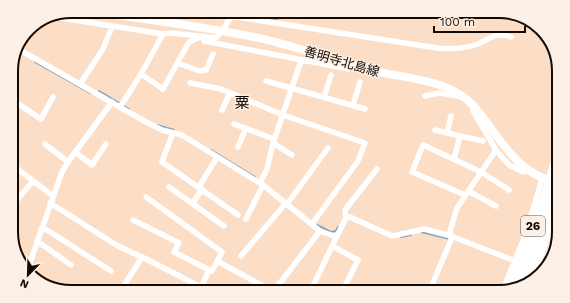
<svg xmlns="http://www.w3.org/2000/svg" width="570" height="303" font-family="'Work Sans','Noto Sans JP',sans-serif">
<style>
.green{fill:#a4bba8}
.lines{fill:none;stroke-linecap:round;stroke-linejoin:round}
.stream{stroke:#8ba6bb;stroke-width:2}
.minor{stroke:#fff;stroke-width:5.5}
.secondary{stroke:#fff;stroke-width:8}
.trunk{stroke:#fff;stroke-width:9}
.labels{text-anchor:middle;stroke-width:3;stroke-linejoin:round;paint-order:stroke}
.shield{fill:#fcf0e6;stroke:#5a4f48;stroke-width:1}
.shield-label{font-size:12px;font-weight:bold;fill:#140a04}
.street-label{font-size:13px;fill:#140a04;stroke:#fcf0e6}
.quarter-label{font-size:15px;fill:#140a04;stroke:#fcf0e6}
.rim{fill:none;stroke:#140a04;stroke-width:2}
</style>
<rect width="100%" height="100%" fill="#fcdec7"/>
<path class="green" d="M194 11H280L278 21Z"/>
<g class="lines">
<path class="stream" d="M35 62 90 93
M98 92 99 91 129 109
M157 125 174 130
M211 150 255 177
M317 225 331 232 336 231 338 227
M421 232 450 239
M401 237 411 235"/>
<path class="minor" d="M55 17 163 34
M20 50 146 122 162 130 182 135 263 185 320 231 334 236 338 234 346 218 350 217 392 236 424 229 451 236 515 261 519 265
M177 63 200 71 206 70 213 54
M141 74 163 89 189 42 202 36 204 41 349 69 353 64
M266 81 365 109
M190 83 221 89 283 115 365 143 358 161 312 224
M80 84 103 49 112 27
M425 96 439 93 458 96
M324 97 331 75
M11 99 41 119 53 97
M353 105 360 82
M120 107 141 74 163 34 172 33 216 38 222 31 230 18 237 17 437 48C449 49 463 49 475 45 490 40 494 31 511 37
M473 107V111L496 150
M222 110 230 93
M234 124 274 139
M435 130 460 136
M173 133 162 162 238 215
M447 133 451 116
M273 143 292 155
M45 144 68 162
M238 147 246 128
M75 152 92 165 106 144
M454 159 460 136 483 141
M11 164 53 196
M260 183 267 169 273 143 301 61
M169 187 224 226
M199 187 217 157
M468 191 496 206
M465 195 412 172 423 145 481 172 509 190
M146 197 222 252 212 271 209 270 199 292
M50 203 118 246 142 257 120 292
M193 203 202 189
M287 204 328 148
M11 207 33 181
M346 218 345 210 377 169
M246 219 263 185
M133 220 179 243 174 252 209 270
M41 229 47 230 111 271
M37 241 71 265
M332 246 358 260 342 292
M241 256 286 203
M142 257 201 287
M20 261 29 264
M217 261 274 292
M27 271 62 172 68 162 112 102
M152 292 154 290
M273 292 320 231
M310 292 338 234
M429 292 451 240 450 231 457 208 496 150 509 165 523 172 527 170
M502 292 526 233 542 179"/>
<path class="secondary" d="M88 11C145 19 202 26 259 38 299 47 338 62 379 72 411 79 447 80 472 104 498 133 514 173 555 182"/>
<path class="trunk" d="M544 269 559 232
M529 283 559 201
M519 286 545 219 559 173
M509 290 545 195 559 150"/>
</g>
<g class="labels">
<rect class="shield" x="521" y="216" width="24" height="20" rx="3"/>
<g class="shield-label">
<text x="533" y="230">26</text>
</g>
<g class="street-label">
<text transform="translate(342 61) rotate(16)" y="5">善明寺北島線</text>
</g>
<g class="quarter-label">
<text x="242" y="108">粟</text>
</g>
</g>
<path d="M0 0H570V303H0ZM71 18H499A53 53 0 0 1 552 71V232A53 53 0 0 1 499 285H71A53 53 0 0 1 18 232V71A53 53 0 0 1 71 18Z" fill="#fcf0e6" fill-rule="evenodd"/>
<path class="rim" d="M71 18H499A53 53 0 0 1 552 71V232A53 53 0 0 1 499 285H71A53 53 0 0 1 18 232V71A53 53 0 0 1 71 18Z"/>
<g transform="translate(28 275) rotate(203)" stroke="#fcf0e6" stroke-width="3" paint-order="stroke">
<path d="M0-3L7 15L0 10L-7 15Z" fill="#140a04"/>
<text y="-6" font-size="11" font-weight="bold" text-anchor="middle" fill="#140a04">N</text>
</g>
<path d="M434 26v6h91v-6" fill="none" stroke="#140a04" stroke-width="2"/>
<text x="440" y="26" font-size="12" fill="#140a04" stroke="#fcf0e6" stroke-width="3" paint-order="stroke">100 m</text>
</svg>
